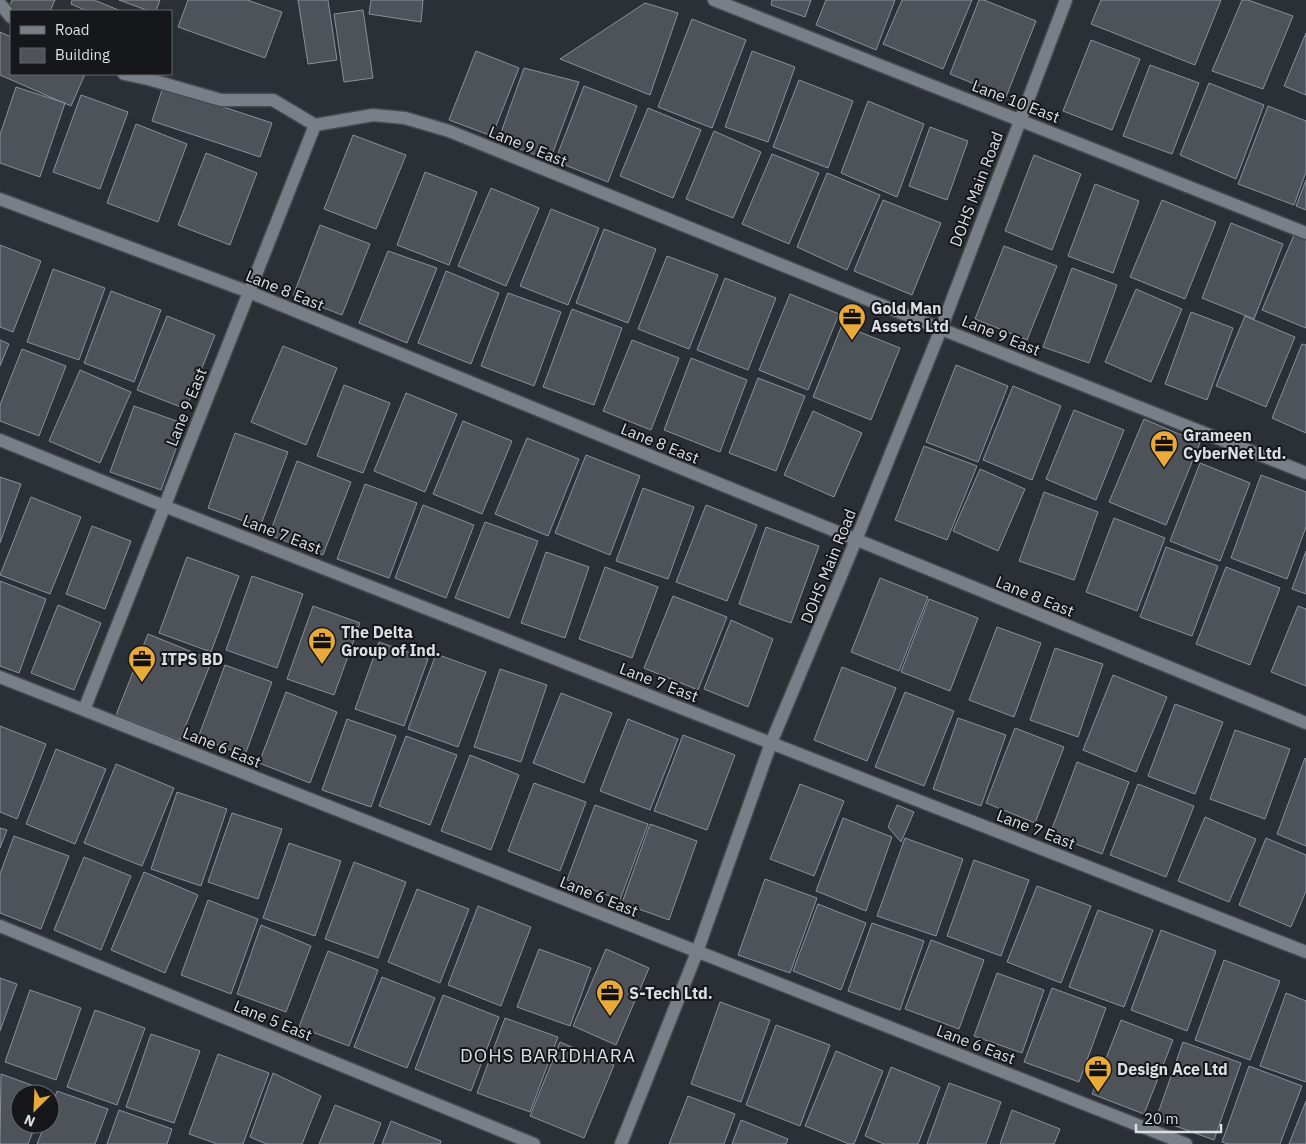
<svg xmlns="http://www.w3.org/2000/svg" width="1306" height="1144" font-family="'IBM Plex Sans',sans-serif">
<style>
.building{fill:#4e535a;stroke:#8b9098}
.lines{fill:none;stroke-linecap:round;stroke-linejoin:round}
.street-casing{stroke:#474b50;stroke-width:15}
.street{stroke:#797f86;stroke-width:12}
.labels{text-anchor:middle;stroke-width:4;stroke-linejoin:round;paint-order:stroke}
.street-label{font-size:16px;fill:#dcdfe3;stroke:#15171a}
.poi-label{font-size:16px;font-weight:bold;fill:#dcdfe3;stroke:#15171a;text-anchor:start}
.quarter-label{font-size:19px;letter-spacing:1px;fill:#dcdfe3;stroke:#15171a}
</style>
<rect width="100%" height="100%" fill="#2b2f36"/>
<path class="building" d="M12 0H55L50 11H17L9 8Z
M72 0H94L121 11H87L71 4Z
M119 0H160L156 11H149Z
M188 0H247L282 12 265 58 178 27Z
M298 0H328L337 60 308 64Z
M371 0H423L421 22 369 14Z
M772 0H811L805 17 771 5Z
M826 0H895L876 50 816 25Z
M902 0H972L943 69 883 44Z
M979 0H984L1036 21 1006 97 950 74Z
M1101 0H1221L1195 65 1091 24Z
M1242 0H1248L1293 16 1263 89 1212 71Z
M645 3 678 13 650 95 560 59Z
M363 10 373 78 344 82 334 14Z
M692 19 746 40 712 128 658 107Z
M0 32 11 37V74H85L71 106 0 75Z
M1306 33V95L1284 86Z
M1091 40 1140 59 1112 130 1063 111Z
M476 51 519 68 492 136 449 120Z
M752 51 795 67 768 142 725 127Z
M1150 65 1199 83 1172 154 1123 136Z
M524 68 579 82 550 160 498 141Z
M799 80 853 101 828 168 773 147Z
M1209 83 1264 105 1236 179 1180 155Z
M584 86 637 106 608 182 555 161Z
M16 87 65 103 40 177 0 163V135Z
M163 87 272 123 260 157 152 121Z
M81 95 128 112 100 189 53 172Z
M868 101 924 124 897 197 841 173Z
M1268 106 1306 121V172L1294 205 1238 184Z
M648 108 701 130 673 198 620 176Z
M136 124 187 144 158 222 107 203Z
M930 127 968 141 947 200 909 186Z
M714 131 761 152 733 218 686 199Z
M353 135 406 155 376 229 324 209Z
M206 153 257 173 230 245 178 225Z
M772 154 819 173 789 244 742 224Z
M1034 155 1081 174 1052 250 1005 231Z
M425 172 477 192 449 265 397 245Z
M827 173 880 195 847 270 797 247Z
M1306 180V210L1296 206Z
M1095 184 1139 201 1113 273 1068 256Z
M491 188 539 208 506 286 458 266Z
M883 200 941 223 912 295 854 271Z
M1162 200 1216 222 1185 299 1130 277Z
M551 209 599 228 568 305 520 286Z
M1231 223 1283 244 1254 319 1202 298Z
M320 225 370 244 342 315 293 296Z
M604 229 656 249 628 323 576 303Z
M1294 235 1306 240V328L1262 310Z
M0 245 41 261 13 332 0 327Z
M1004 246 1057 266 1027 340 975 319Z
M388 251 437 268 407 343 359 323Z
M667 256 718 275 689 349 638 329Z
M1072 268 1117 285 1089 363 1043 347Z
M53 269 105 288 79 360 27 342Z
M446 271 499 293 471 364 418 343Z
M725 278 776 298 748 370 697 350Z
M1136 289 1182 309 1151 382 1105 362Z
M111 291 161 310 134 382 84 363Z
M508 293 561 312 534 386 481 366Z
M790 294 839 314 808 390 759 370Z
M572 309 622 328 594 405 543 387Z
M1191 312 1233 328 1207 400 1165 384Z
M167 316 215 335 186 409 137 390Z
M1245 316 1295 337 1266 407 1216 386Z
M842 325 900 348 871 420 813 397Z
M0 340 9 344 0 366Z
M632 340 679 358 651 430 603 411Z
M1302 344 1306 345V433L1272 418Z
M283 346 337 368 306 445 251 422Z
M22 349 66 366 39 436 0 421V405Z
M691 358 747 380 720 452 664 430Z
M956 365 1008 386 978 462 926 442Z
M80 370 131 392 100 463 49 441Z
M758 378 805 396 776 471 729 453Z
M344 385 390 403 363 473 317 456Z
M1013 386 1061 406 1032 480 983 460Z
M406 393 457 414 425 492 374 471Z
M134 406 185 424 161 490 110 472Z
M1074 410 1124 430 1096 500 1046 479Z
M813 411 862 433 834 497 784 475Z
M1144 419 1200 443 1166 525 1109 502Z
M463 421 512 441 482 514 433 494Z
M235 433 288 452 260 527 208 508Z
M527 438 579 459 548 536 495 514Z
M924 446 977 466 947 540 895 520Z
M586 455 640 476 610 555 555 533Z
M297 461 351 482 323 555 269 535Z
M1200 463 1250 483 1220 561 1170 541Z
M980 469 1025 489 998 551 953 531Z
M1261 475 1306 492V527L1287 579 1231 558Z
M0 477 21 484 0 543Z
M365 484 417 503 389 578 337 559Z
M643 488 694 507 668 579 616 561Z
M1044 492 1098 512 1074 580 1019 561Z
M31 497 81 517 50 594 0 575Z
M423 505 474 525 446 598 395 578Z
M706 505 757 525 727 601 676 582Z
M1114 518 1165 538 1137 611 1086 592Z
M485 522 538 541 509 618 455 598Z
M92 526 131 541 105 609 66 594Z
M766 527 819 546 791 623 739 604Z
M1166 547 1218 566 1192 636 1140 617Z
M1306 551V594L1292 589Z
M546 552 589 567 565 638 521 623Z
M187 557 239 576 211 652 159 633Z
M605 567 658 587 632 658 579 639Z
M1226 567 1280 588 1250 665 1196 644Z
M252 576 303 594 277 668 226 650Z
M880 578 928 597 899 671 851 652Z
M0 581 46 599 19 673 0 666Z
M673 596 727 617 698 690 644 668Z
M929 599 978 618 950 691 901 672Z
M58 605 101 623 74 690 31 673Z
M313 606 360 623 334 695 287 679Z
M1298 606 1306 609V686L1271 672Z
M731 620 773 639 748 707 704 689Z
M997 627 1041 643 1014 717 969 700Z
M148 634 212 660 180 740 116 715Z
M379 642 428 659 404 726 355 709Z
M1055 648 1103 664 1078 737 1030 720Z
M436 654 486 672 458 747 408 729Z
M225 665 272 682 245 755 198 738Z
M842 667 896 688 867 761 814 740Z
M500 669 547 685 521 762 474 747Z
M1113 675 1167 697 1136 772 1083 750Z
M286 692 337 712 310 783 259 763Z
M905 692 954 711 924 786 875 767Z
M561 693 612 713 584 783 533 763Z
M1175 704 1223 722 1195 794 1148 776Z
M958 718 1006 735 981 806 933 789Z
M347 719 396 736 371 807 322 790Z
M628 719 678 739 650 810 600 791Z
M0 726 46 744 17 819 0 812Z
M1015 728 1064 747 1035 823 986 803Z
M1235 730 1290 749 1265 819 1210 799Z
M683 735 735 755 707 830 654 811Z
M406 736 457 755 430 825 379 806Z
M56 749 106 769 75 844 26 824Z
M470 755 519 775 491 850 441 831Z
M1305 758 1306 759V846L1277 834Z
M1077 762 1129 782 1102 854 1050 834Z
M116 764 174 788 142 866 84 843Z
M534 783 586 802 560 871 508 851Z
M800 784 844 801 814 876 770 859Z
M1138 784 1194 806 1166 877 1110 855Z
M177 792 227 809 201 886 151 869Z
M595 805 648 824 620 900 567 880Z
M897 805 914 812 901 842 888 827Z
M232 813 282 829 258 899 208 882Z
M1205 817 1256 839 1229 902 1178 881Z
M843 818 892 837 866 911 816 891Z
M650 824 697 841 669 920 622 903Z
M0 828 7 830 0 848Z
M14 836 69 856 41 929 0 913V874Z
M905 838 963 859 936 936 877 916Z
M1266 838 1306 855V891L1291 927 1239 905Z
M289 843 341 861 315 936 263 918Z
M84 857 131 876 101 950 54 930Z
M974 860 1029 880 1001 956 947 936Z
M354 862 406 882 378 958 325 939Z
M144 872 198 895 165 973 111 950Z
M765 879 817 898 790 973 738 955Z
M1037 886 1091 906 1061 983 1007 962Z
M417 889 469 909 440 983 388 962Z
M208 900 258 919 231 994 181 975Z
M818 904 866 923 841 990 793 971Z
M478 906 531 927 501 1006 448 985Z
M1098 910 1153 930 1124 1007 1069 987Z
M872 923 924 941 900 1010 848 991Z
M261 925 311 946 286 1012 237 994Z
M1161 930 1216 951 1187 1031 1131 1010Z
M931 940 984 960 959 1029 905 1009Z
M539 949 591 968 570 1026 517 1007Z
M606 949 649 968 616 1045 573 1026Z
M328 951 378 970 349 1046 299 1027Z
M1224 960 1280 981 1250 1060 1195 1040Z
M997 973 1044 990 1022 1053 974 1036Z
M382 977 435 998 407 1068 354 1047Z
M0 978 17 984 0 1031Z
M1052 988 1106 1008 1079 1082 1024 1062Z
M30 990 81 1008 56 1080 5 1062Z
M1286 993 1306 1001V1082L1260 1066Z
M443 995 499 1017 471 1091 415 1069Z
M720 1002 770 1020 741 1102 691 1084Z
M95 1010 145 1028 117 1105 67 1087Z
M505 1018 558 1037 530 1112 477 1093Z
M1121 1020 1173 1040 1144 1114 1092 1094Z
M776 1025 830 1045 800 1126 746 1105Z
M151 1034 200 1051 174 1123 126 1107Z
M560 1042 614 1065 584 1138 530 1116Z
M1183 1042 1241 1063 1214 1140 1156 1119Z
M836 1051 883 1071 854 1144H849L805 1126Z
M218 1054 269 1073 243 1144H217L189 1134Z
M1249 1066 1302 1086 1280 1144H1228L1222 1142Z
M891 1067 940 1087 918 1144H884L865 1136Z
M273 1073 321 1096 302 1144H266L250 1137Z
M1 1074 48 1091 47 1094H20V1124H36L28 1144H0Z
M949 1083 1001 1102 986 1144H927Z
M57 1091 108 1109 95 1144H37L45 1124H50V1111Z
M688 1096 735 1114 724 1144H669Z
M1306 1101V1144H1289Z
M335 1105 381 1123 373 1144H319Z
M119 1110 172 1129 167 1144H107Z
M1012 1110 1060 1129 1054 1144H1000Z
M741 1120 788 1139 786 1144H732Z
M391 1121 441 1141 440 1144H382Z"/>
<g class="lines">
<g class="street-casing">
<path id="street" d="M714 0 1306 233
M0 4 11 17
M124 74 148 79 221 100H273L315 125
M315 125 373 115 405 118 449 131 941 329 1306 473
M0 199 249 292 1306 723
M0 440 164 506 1306 952
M0 677 84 710 1186 1144
M84 710 315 125
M0 926 534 1144
M621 1144 697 952 771 743 856 540 941 329 1066 0"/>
</g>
<use href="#street" class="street"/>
</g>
<defs>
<g id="office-pin" transform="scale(1.4375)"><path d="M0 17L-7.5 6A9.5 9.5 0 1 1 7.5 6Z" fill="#eaaa39" stroke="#15171a"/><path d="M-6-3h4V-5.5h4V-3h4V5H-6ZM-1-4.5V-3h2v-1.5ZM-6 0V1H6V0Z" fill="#111"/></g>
</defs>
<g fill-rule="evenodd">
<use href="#office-pin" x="852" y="317"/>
<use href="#office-pin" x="1164" y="444"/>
<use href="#office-pin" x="322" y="641"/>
<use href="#office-pin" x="142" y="659"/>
<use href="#office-pin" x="610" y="993"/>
<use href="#office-pin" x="1098" y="1069"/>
</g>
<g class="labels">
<g class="street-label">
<text transform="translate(1016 101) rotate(21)" y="6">Lane 10 East</text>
<text transform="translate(528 146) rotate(22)" y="6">Lane 9 East</text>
<text transform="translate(976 189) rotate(-69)" y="6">DOHS Main Road</text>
<text transform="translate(285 290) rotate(22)" y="6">Lane 8 East</text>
<text transform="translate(1001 335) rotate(22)" y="6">Lane 9 East</text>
<text transform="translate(186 407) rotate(-68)" y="6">Lane 9 East</text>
<text transform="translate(660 443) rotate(22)" y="6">Lane 8 East</text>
<text transform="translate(282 534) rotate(21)" y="6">Lane 7 East</text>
<text transform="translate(828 566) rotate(-68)" y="6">DOHS Main Road</text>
<text transform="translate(1035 596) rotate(22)" y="6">Lane 8 East</text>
<text transform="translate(659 682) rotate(21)" y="6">Lane 7 East</text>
<text transform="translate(222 747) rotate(22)" y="6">Lane 6 East</text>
<text transform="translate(1036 829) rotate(21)" y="6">Lane 7 East</text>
<text transform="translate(599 896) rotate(22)" y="6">Lane 6 East</text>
<text transform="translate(273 1020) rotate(22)" y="6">Lane 5 East</text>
<text transform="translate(976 1044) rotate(21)" y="6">Lane 6 East</text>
</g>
<g class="poi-label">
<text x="871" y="314">Gold Man<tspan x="871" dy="18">Assets Ltd</tspan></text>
<text x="1183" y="441">Grameen<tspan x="1183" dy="18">CyberNet Ltd.</tspan></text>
<text x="341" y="638">The Delta<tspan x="341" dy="18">Group of Ind.</tspan></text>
<text x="161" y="665">ITPS BD</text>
<text x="629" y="999">S-Tech Ltd.</text>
<text x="1117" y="1075">Design Ace Ltd</text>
</g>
<g class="quarter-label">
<text x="548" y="1062">DOHS BARIDHARA</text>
</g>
</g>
<rect x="10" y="10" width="162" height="65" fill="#15171a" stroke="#65676a"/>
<rect x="20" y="26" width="25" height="8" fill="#797f86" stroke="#65676a"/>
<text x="55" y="35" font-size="15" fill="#dcdfe3">Road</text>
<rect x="20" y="48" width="25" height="15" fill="#4e535a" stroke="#65676a"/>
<text x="55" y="60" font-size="15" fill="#dcdfe3">Building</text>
<g transform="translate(35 1109) rotate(204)"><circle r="24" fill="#15171a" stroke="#65676a"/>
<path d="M0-4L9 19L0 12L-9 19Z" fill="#eaaa39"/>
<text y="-8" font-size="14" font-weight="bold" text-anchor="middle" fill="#dcdfe3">N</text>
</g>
<path d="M1136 1124v8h85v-8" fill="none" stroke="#dcdfe3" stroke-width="2.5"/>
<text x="1144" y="1124" font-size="15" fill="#dcdfe3" stroke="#15171a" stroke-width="4" paint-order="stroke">20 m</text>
</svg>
